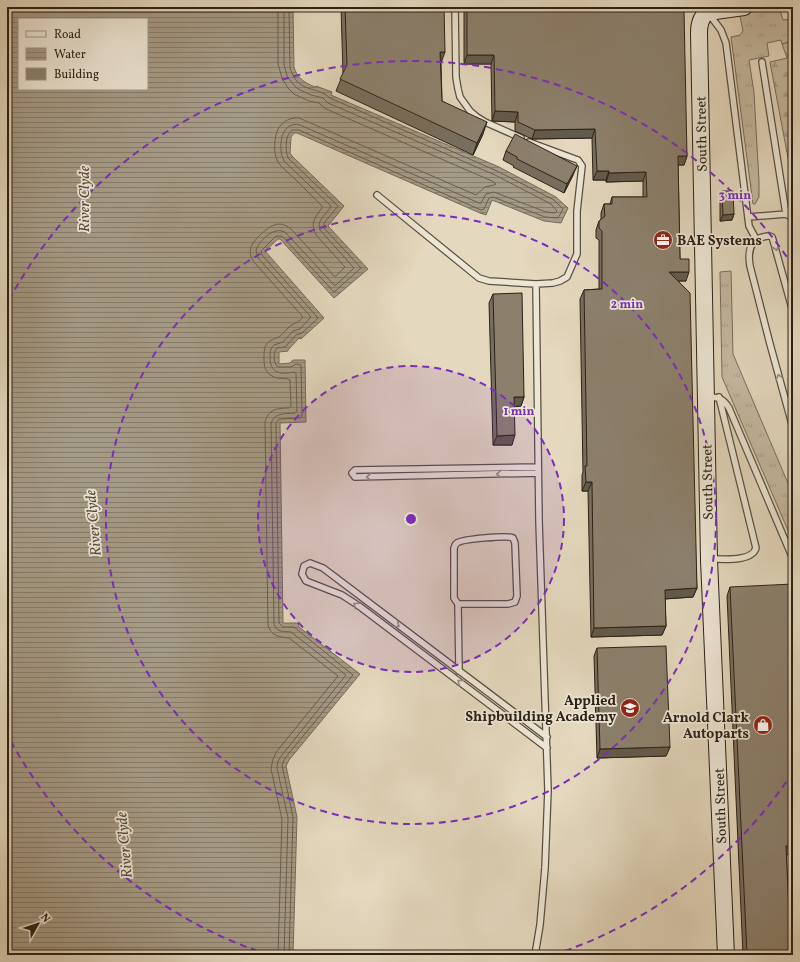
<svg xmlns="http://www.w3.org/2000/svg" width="800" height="962" font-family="Vollkorn,serif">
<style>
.grass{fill:url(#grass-tufts);stroke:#786d5c}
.forest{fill:url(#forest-firs);stroke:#786d5c}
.water{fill:url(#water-rules);stroke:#756a59;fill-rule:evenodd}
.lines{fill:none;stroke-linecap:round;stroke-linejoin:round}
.shore{stroke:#685e4e;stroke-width:1}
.lane-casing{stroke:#5a4f40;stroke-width:8}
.secondary-casing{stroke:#2c2116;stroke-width:18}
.lane{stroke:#ede6d5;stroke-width:5.5}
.secondary{stroke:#ede6d5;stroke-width:16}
.wall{fill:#786e5e;stroke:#2c2116}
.shaded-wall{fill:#625a4c;stroke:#2c2116}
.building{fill:#8c806d;stroke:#2c2116}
.oneway{stroke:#968d7f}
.ring{fill:none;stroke:#7b2cbf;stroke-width:2;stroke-dasharray:7 5}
.labels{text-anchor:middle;stroke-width:3.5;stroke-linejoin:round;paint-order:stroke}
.street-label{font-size:14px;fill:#2c2116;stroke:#ede6d5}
.poi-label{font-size:14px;font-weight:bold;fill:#2c2116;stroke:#ede6d5;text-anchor:end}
.water-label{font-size:15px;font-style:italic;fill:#564b3d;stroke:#ede6d5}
.centre{fill:#7b2cbf;stroke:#ede6d5;stroke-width:2}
.ring-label{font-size:12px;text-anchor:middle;font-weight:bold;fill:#7b2cbf;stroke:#ede6d5;stroke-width:3.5;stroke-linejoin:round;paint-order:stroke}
</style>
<defs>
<pattern id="grass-tufts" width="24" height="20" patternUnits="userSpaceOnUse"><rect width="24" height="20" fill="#c5b9a1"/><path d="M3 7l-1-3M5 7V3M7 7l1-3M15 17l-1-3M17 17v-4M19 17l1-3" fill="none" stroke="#a99f8a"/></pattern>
<pattern id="forest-firs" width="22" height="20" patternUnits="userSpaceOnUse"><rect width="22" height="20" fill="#c5b9a1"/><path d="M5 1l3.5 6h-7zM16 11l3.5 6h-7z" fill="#a99f8a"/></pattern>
<pattern id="water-rules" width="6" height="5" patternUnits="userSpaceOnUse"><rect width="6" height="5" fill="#a59a85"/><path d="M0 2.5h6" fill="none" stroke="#877d6c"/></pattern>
</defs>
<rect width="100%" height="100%" fill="#e4d8be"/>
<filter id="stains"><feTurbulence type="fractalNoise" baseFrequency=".005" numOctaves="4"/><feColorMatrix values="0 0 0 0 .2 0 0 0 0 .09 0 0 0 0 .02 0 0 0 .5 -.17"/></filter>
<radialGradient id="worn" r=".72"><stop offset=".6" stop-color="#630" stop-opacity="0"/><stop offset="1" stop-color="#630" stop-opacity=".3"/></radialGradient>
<path class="grass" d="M738 7H779L783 20 793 19V46L790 42 782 44 781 40 767 43 769 56 749 60 754 93 759 181V197L755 204H753L731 37 740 35 743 31Z
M731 271 733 354 793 495V542L722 377 720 272Z"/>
<path class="forest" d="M790 42 793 46V172L788 158 770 62 787 58 782 44Z"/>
<path class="water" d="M7 7H293L294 67C297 78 305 83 315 87L316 86 332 92 331 95 499 167 556 197 568 208 561 223 544 221 492 200 486 215 480 213 297 133H294L291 137 290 153 292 156 344 206 328 226 368 269 334 298 280 239H278L265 251 324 318 301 339 299 338 288 350V351L279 352V364L290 363 293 360H305L306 422 280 423 283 623H298L299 627 360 674 289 760 286 766 297 817 293 955H7ZM19 19H147V89H19Z"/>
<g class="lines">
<path class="shore" d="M278 7V64L282 78 288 88 294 94 309 101 319 103 326 109 492 181 496 184 494 185 485 187 476 195 299 118C291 117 283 121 278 129 274 137 273 154 278 162 283 170 292 175 298 182 306 190 314 198 322 206V208C315 217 309 225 317 236L345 267 336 276H334L291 229C279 219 270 226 260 235 252 243 246 251 254 262L303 317C299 323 293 323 288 328 285 331 282 335 279 337 265 342 264 344 264 360 264 367 266 373 272 376 278 380 285 377 290 380L291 406 289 408C278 408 268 409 265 422L268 625C271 636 279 637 289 638L338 676 277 751 273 759 271 769 282 819 278 955
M284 7V64L287 76 293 84 298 89 311 95 323 98 328 103 495 175 551 204 557 211 555 213 546 212 494 192 486 194 481 203H479L300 125C281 120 277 148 284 161L331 206C327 215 316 219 320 230L354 268 336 285H334L286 233C276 225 260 239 256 250L258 258 311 317 300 329 293 331 283 342 274 345C270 349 270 352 270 357 270 373 280 375 294 372L296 373 297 411 295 413C286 414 275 412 271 423L274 624C277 633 284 631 291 632L346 675 282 755 278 761 277 768 288 818 284 955
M289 7 290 68C298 94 315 85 330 98L497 171 554 200 563 209 558 218 545 217 493 197 489 198 484 209 481 210 299 130H292C285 135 285 150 288 158L338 206 324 223V228L361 268 334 292 282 236H276L261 251 262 255 318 318 302 333 296 335 285 347 277 348C273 352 273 363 278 367H291L296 364 301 365 302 416 300 418 279 419 276 423 279 623 283 627H294L353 675 285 758 282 765 293 817 289 955"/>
<g class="lane-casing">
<path id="lane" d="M455 7 456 77 458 89 460 97 470 111 477 117 485 122 521 138
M709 14 721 30 726 43 749 226 756 239
M377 195 479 278 489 281 536 284 553 283 560 281 567 277 577 254V211L582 166 578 160 575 159 529 142
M786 214 793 218
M748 217 786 214 762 62
M793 312 773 240 772 237C769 235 767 236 763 237 749 240 748 254 750 266L770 344 793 428
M706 397C718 397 723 398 729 408L793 559
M538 467 355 470 352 473 355 477 538 473
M711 559C723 559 752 562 756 548L719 397
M458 604H508L515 602 517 596 515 543 513 538C508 535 462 539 457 543 455 544 455 546 454 548V598L458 604 459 671
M547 737 327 571 323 568 310 563 304 566 302 574 306 581 342 595 359 606 547 748
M535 955 540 925 545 868 548 790 539 521 536 284"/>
</g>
<g class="secondary-casing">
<path id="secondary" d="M726 955 709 560 699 33C699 25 700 17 708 12L744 7"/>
</g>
<use href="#lane" class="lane"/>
<use href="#secondary" class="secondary"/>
</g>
<path class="wall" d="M341 7H444L441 63 442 101 483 134 473 155 336 91 343 74Z
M464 7H673L687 156 684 165H678L680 259 686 281H678L697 588 693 597 665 599 666 626 662 635 591 637 588 491H582V475L583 472 580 299 584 290 599 289V240L596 238V230L599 221 601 219V213L604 204H610L612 197H643V181L606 182V180H593L592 138 532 139 515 131V122L492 121 491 64H464Z
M506 151 573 175 564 193 513 167 514 166 503 160Z
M722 191 734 214 732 220 720 221V197Z
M493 294 524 397 521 406 514 407 512 445H493L489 303Z
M730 587 793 854 786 855 791 955H743L727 596Z
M597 648 670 747 666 756 597 758 594 656Z"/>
<path class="shaded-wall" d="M440 52H445L441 63Z
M467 55H494L491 64H464Z
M495 111 518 112 515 122 492 121Z
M487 122 483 134 473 155 477 143Z
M595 129 592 138 532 139 535 130Z
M678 156H687L684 165H674Z
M577 166 573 175 564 193 567 184Z
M597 171H609L606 180H593Z
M646 172 643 181 606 182 609 173Z
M734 214 732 220 720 221 723 215Z
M669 272H689L686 281H666Z
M514 397H524L521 406 511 407Z
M515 435 512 445H493L497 436Z
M586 482H592L588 491H582Z
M697 588 693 597 662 599 665 590Z
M666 626 662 635 591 637 594 628Z
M670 747 666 756 597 758 600 749Z
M786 846H793V854L782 855Z"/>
<path class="building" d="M345 7H444L445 52H440L442 101 487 122 477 143 340 79 347 65Z
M467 7H673V11H684L687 156H678L680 259H689V272H669L690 293 697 588 665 590 666 626 594 628 592 482H586L585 466H587L584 290 602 289V231L599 228V221L605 216 604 204H612V197H647L646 172 609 173V171H597L595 129 535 130 518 122V112L495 111 494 55H467Z
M515 134 577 166 567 184 517 159V157L506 151Z
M722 191H733L734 214 723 215Z
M522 293 524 397H514L515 435 497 436 493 294Z
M793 584V846H786L791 955H747L730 587Z
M666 646 670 747 600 749 597 648Z"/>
<defs><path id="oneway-chevron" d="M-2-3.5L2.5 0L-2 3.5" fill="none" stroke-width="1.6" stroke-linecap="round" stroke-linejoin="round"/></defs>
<g class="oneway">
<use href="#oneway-chevron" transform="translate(776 248) rotate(75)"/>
<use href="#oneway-chevron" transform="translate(779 377) rotate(-105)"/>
<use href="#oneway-chevron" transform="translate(499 474) rotate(179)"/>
<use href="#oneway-chevron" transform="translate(369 477) rotate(179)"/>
<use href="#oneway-chevron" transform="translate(356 605) rotate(-145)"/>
<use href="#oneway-chevron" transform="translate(397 625) rotate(37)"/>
<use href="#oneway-chevron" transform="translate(460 682) rotate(-143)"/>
</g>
<circle cx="411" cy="519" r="153" fill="#7b2cbf" fill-opacity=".12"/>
<g class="ring">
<circle cx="411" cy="519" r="153"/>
<circle cx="411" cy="519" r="305"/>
<path d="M793 772A458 458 0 0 1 553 955M269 955A458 458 0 0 1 9 738M9 300A458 458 0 0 1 793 266"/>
</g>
<defs>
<g id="office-disc" transform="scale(1)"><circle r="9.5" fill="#8f2418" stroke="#ede6d5"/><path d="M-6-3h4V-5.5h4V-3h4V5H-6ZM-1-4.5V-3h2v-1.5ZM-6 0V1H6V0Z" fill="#fff"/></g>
<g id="university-disc" transform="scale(1)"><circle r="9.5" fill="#8f2418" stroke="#ede6d5"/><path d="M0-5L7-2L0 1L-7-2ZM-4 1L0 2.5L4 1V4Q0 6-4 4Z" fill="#fff"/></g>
<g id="shop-disc" transform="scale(1)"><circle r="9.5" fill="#8f2418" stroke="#ede6d5"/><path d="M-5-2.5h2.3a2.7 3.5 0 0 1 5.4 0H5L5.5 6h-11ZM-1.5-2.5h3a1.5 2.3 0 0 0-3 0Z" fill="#fff"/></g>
</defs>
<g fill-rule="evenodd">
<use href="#office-disc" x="663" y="240"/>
<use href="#university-disc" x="630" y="708"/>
<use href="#shop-disc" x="763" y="725"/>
</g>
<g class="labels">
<g class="street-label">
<text transform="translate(701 134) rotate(-91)" y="5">South Street</text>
<text transform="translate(707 482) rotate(-91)" y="5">South Street</text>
<text transform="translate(720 806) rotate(-92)" y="5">South Street</text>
</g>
<g class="poi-label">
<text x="677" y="245" text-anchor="start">BAE Systems</text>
<text x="616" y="705">Applied<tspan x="616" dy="16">Shipbuilding Academy</tspan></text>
<text x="749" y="722">Arnold Clark<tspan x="749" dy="16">Autoparts</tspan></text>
</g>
<g class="water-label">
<text transform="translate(84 199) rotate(-90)" y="5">River Clyde</text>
<text transform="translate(93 523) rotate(-95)" y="5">River Clyde</text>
<text transform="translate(124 845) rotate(-95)" y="5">River Clyde</text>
</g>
</g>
<circle cx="411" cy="519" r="6" class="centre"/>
<g class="ring-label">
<text x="735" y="199">3 min</text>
<text x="627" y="308">2 min</text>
<text x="519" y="415">1 min</text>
</g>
<rect width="800" height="962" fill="none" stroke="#e4d8be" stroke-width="24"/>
<rect x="8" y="8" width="784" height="946" fill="none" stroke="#2c2116" stroke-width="2"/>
<rect x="12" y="12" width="776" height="938" fill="none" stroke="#2c2116"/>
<rect x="18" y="18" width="130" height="72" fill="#ede6d5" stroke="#a09789"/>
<rect x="26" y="31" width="20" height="6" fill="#ede6d5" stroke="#a09789"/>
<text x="54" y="38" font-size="12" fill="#2c2116">Road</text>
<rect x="26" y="48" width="20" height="12" fill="url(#water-rules)" stroke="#a09789"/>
<text x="54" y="58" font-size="12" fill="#2c2116">Water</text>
<rect x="26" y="68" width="20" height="12" fill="#8c806d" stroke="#a09789"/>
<text x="54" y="78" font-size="12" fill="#2c2116">Building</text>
<g transform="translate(38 924) rotate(51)" stroke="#ede6d5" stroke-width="3" paint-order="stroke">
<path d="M0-3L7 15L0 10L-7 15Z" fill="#2c2116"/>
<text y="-6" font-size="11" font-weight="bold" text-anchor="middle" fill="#2c2116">N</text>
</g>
<rect width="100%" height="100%" filter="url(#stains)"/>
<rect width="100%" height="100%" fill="url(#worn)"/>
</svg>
